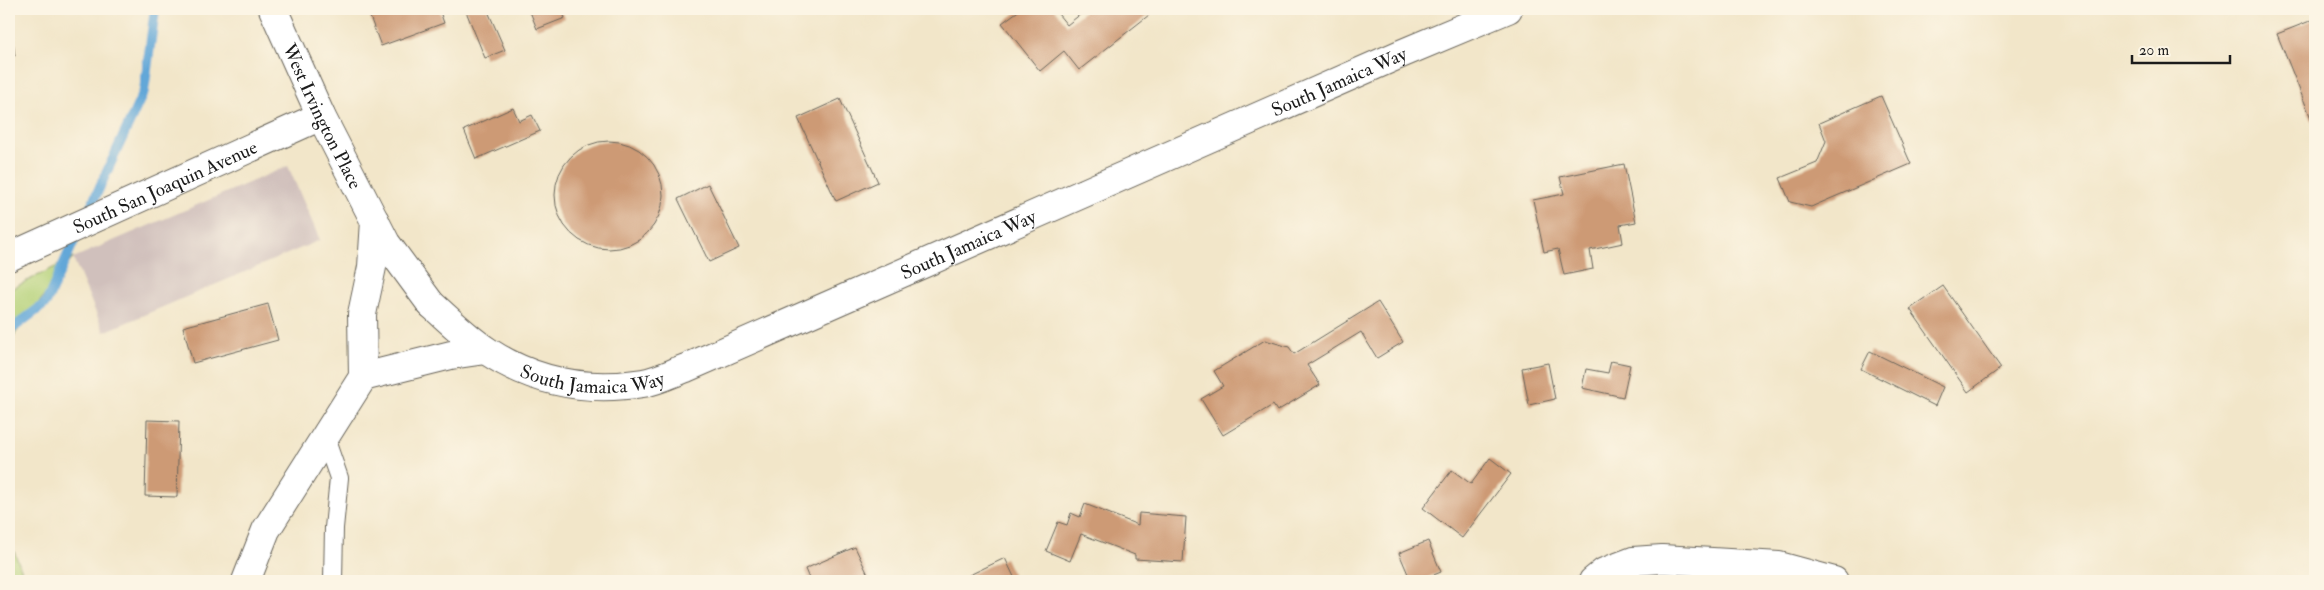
<svg xmlns="http://www.w3.org/2000/svg" width="2324" height="590" font-family="'IM FELL Double Pica',serif">
<style>
.industrial{fill:#d0c0bc}
.green{fill:#b5d279;stroke:#68774a}
.lines{fill:none;stroke-linecap:round;stroke-linejoin:round}
.stream{stroke:#62a7d8;stroke-width:10}
.building{fill:#cd9a75}
.service-casing{stroke:#676359;stroke-width:20}
.minor-casing{stroke:#676359;stroke-width:30}
.tertiary-casing{stroke:#676359;stroke-width:30}
.service{stroke:#fff;stroke-width:18}
.minor{stroke:#fff;stroke-width:28}
.tertiary{stroke:#fff;stroke-width:28}
.labels{text-anchor:middle;stroke-width:5;stroke-linejoin:round;paint-order:stroke}
.street-label{font-size:19px;fill:#1c1c1c;stroke:#fcf5e5}
</style>
<rect width="100%" height="100%" fill="#fcf5e5"/>
<filter id="ink" filterUnits="userSpaceOnUse"><feTurbulence type="fractalNoise" baseFrequency=".02" numOctaves="2"/><feDisplacementMap in="SourceGraphic" scale="10" xChannelSelector="R" yChannelSelector="G"/><feConvolveMatrix kernelMatrix="1 2 1 2 8 2 1 2 1" color-interpolation-filters="sRGB"/></filter>
<filter id="wash" filterUnits="userSpaceOnUse"><feTurbulence type="fractalNoise" baseFrequency=".0096" numOctaves="4" result="noise"/><feDisplacementMap in="SourceGraphic" scale="20" xChannelSelector="R" yChannelSelector="G"/><feGaussianBlur stdDeviation="1.12" result="paint"/><feColorMatrix in="noise" values="0 0 0 0 0 0 0 0 0 0 0 0 0 0 0 0 0 1.4 0 .05"/><feComposite in="paint" operator="in"/></filter>
<g filter="url(#wash)">
<rect width="100%" height="100%" fill="#f2e6c9"/>
<path class="industrial" d="M288 166 320 240 104 332 73 258Z"/>
<path class="green" d="M73 258 9 342V290Z
M9 539 26 581H9Z"/>
<g class="lines">
<path class="stream" d="M86 217 144 91 155 9
M9 331 46 303 78 232"/>
</g>
<g id="blocks">
<path class="building" d="M367 9H439L444 23 381 46Z
M465 9H487L505 50 485 58Z
M529 9H561L565 18 537 29Z
M1021 9H1054L1067 25 1087 9H1144L1149 15 1079 70 1064 51 1040 71 1002 23Z
M9 12 15 56H9Z
M2315 19V122L2313 123 2277 34Z
M1881 96 1911 164 1811 207 1790 202 1780 178 1817 163 1826 141 1819 123Z
M840 99 878 182 836 201 798 118Z
M513 108 519 121 532 115 540 131 476 159 464 130Z
M555 195a54 54 0 1 1 108 0a54 54 0 1 1-108 0Z
M1624 164 1636 222 1620 225 1623 243 1590 250 1593 269 1564 275 1558 249 1544 252 1533 200 1564 194 1560 177Z
M708 184 739 248 709 262 678 199Z
M1943 286 2001 368 1968 392 1910 309Z
M1378 302 1403 342 1377 358 1361 332 1307 365 1320 385 1277 411 1273 405 1223 435 1201 399 1223 386 1214 371 1265 340 1289 347 1294 354Z
M268 304 278 340 193 363 183 327Z
M1870 351 1943 387 1935 406 1861 369Z
M1611 361 1630 365 1623 397 1582 388 1586 369 1608 373Z
M1548 363 1555 399 1529 405 1522 368Z
M147 420 179 421 177 497 145 496Z
M1490 458 1511 474 1462 538 1423 508 1452 470 1471 484Z
M1085 504 1138 525 1139 513 1186 517 1183 562 1135 559V555L1081 534 1070 561 1046 551 1058 522 1067 525 1071 513 1080 517Z
M1428 541 1441 572 1419 581H1411L1399 553Z
M855 547 871 581H810L805 569Z
M1005 558 1016 581H957Z"/>
</g>
</g>
<g filter="url(#ink)">
<use href="#blocks" fill-opacity="0" stroke="#676359" stroke-width="1"/>
<g class="lines">
<g class="service-casing">
<path id="service" d="M324 435 339 478 334 528 333 581"/>
</g>
<g class="minor-casing">
<g id="minor">
<path id="s1" d="M9 257 321 116"/>
<path id="s2" d="M431 304C449 320 467 338 487 351 534 382 587 392 643 383 657 381 672 373 686 368L1403 53 1508 9"/>
<path d="M363 377 451 355 485 350"/>
<path d="M246 581 266 530 363 377 362 314 372 267 375 221"/>
<path d="M1593 581 1604 572 1633 561 1662 559 1779 566 1834 581"/>
</g>
</g>
<g class="tertiary-casing">
<g id="tertiary">
<path id="s3" d="M273 9 321 116 386 243 431 304"/>
</g>
</g>
<use href="#service" class="service"/>
<use href="#minor" class="minor"/>
<use href="#tertiary" class="tertiary"/>
</g>
</g>
<g class="labels">
<g class="street-label">
<text dy="7" stroke="none"><textPath href="#s2" startOffset="995">South Jamaica Way</textPath></text>
<text dy="7" stroke="none"><textPath href="#s3" startOffset="118">West Irvington Place</textPath></text>
<text dy="7" stroke="none"><textPath href="#s1" startOffset="171">South San Joaquin Avenue</textPath></text>
<text dy="7" stroke="none"><textPath href="#s2" startOffset="590">South Jamaica Way</textPath></text>
<text dy="7" stroke="none"><textPath href="#s2" startOffset="185">South Jamaica Way</textPath></text>
</g>
</g>
<rect width="2324" height="590" fill="none" stroke="#fcf5e5" stroke-width="30"/>
<path d="M2132 55v8h98v-8" fill="none" stroke="#1c1c1c" stroke-width="2.5"/>
<text x="2139" y="55" font-size="15" fill="#1c1c1c" stroke="#fcf5e5" stroke-width="4" paint-order="stroke">20 m</text>
</svg>
